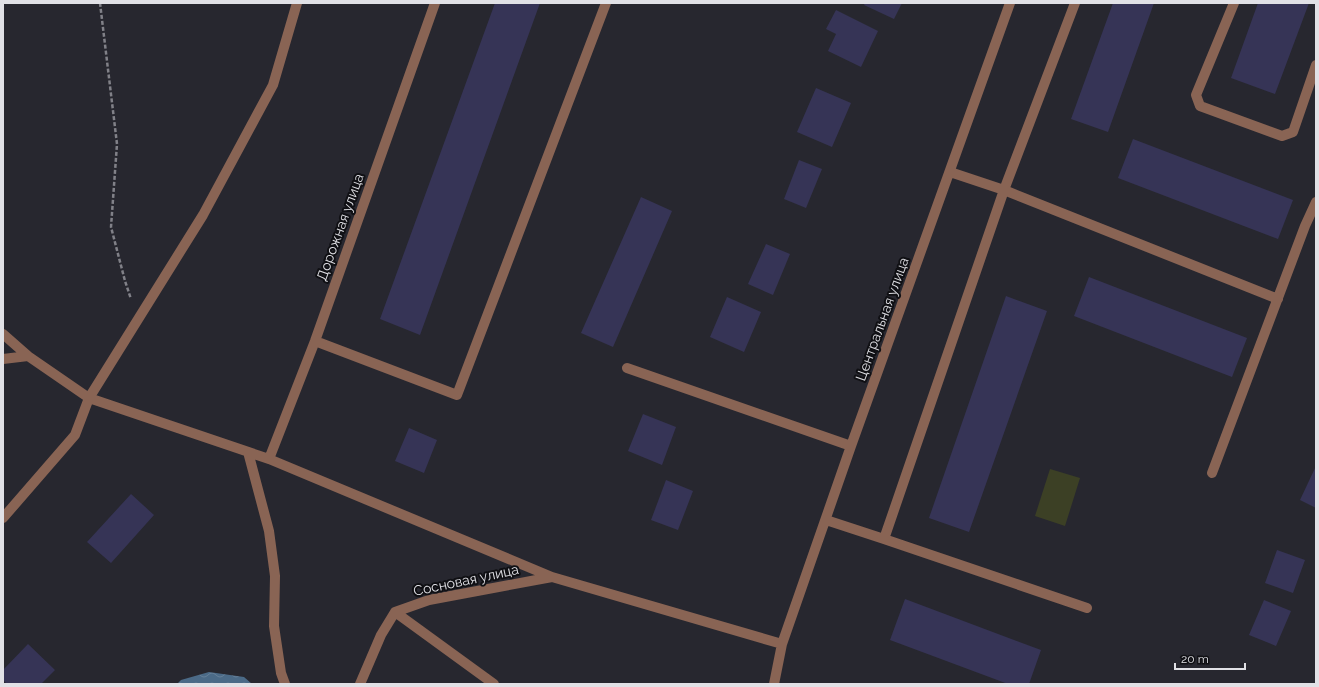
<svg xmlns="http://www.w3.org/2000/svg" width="1319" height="687" font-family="Raleway,sans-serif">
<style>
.park{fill:#3c4025}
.water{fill:url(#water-waves)}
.building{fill:#363456}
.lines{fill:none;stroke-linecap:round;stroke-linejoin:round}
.path{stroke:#818188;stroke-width:2.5;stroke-dasharray:4 2;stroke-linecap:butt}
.minor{stroke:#896454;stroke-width:10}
.labels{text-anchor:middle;stroke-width:4;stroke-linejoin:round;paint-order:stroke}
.street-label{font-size:14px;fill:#e1e1e6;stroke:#101014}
</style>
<defs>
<pattern id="water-waves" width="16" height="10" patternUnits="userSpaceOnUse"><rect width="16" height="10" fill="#4b6a87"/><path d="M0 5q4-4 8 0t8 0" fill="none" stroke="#657f98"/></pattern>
</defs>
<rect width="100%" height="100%" fill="#27272f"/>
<path class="park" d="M1050 469 1080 478 1065 526 1035 516Z"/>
<path class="water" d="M209 672 244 677 252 684H177L181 680Z"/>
<path class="building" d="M495 3H540L420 335 380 319Z
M865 3H902L894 19 864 5Z
M1113 3H1154L1108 132 1071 119Z
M1258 3H1309L1275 94 1231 78Z
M836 10 878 31 861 67 828 51 836 34 826 29Z
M816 88 851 103 832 147 797 132Z
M1133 139 1293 200 1278 239 1118 178Z
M799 160 822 169 806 208 784 199Z
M641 197 672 211 613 347 581 333Z
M766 244 790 254 773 295 748 284Z
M1089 277 1247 338 1232 377 1074 316Z
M1006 296 1047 311 969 532 929 518Z
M727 297 761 312 744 352 710 337Z
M643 414 676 427 662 465 628 451Z
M409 428 437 440 424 473 395 461Z
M1316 466V508L1300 500Z
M666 480 693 491 678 530 651 520Z
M131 494 154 515 111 563 87 542Z
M1277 550 1305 560 1293 593 1265 583Z
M905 599 1041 650 1029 684H1008L890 640Z
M1264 600 1291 611 1276 646 1249 635Z
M28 644 55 670 41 684H7L3 680V670Z"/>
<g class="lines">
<path class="path" d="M100 3 117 144 111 227 125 281 131 299"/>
<path class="minor" d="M1234 3 1196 95 1200 106 1282 136 1293 132 1316 65
M950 172 1004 190 1278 299
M3 334 28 356
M315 341 457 395 606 3
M3 359 28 356 89 398 269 459 552 577 782 644
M627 368 851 446
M248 452 269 531 275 576 274 626 281 673 285 684
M269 459 315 341 435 3
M1212 473 1305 226 1316 202
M3 518 75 435 89 398 203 215 273 85 297 3
M826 520 884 539 1004 190 1075 3
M884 539 1087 608
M395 612 494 684
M360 684 381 635 395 612 429 600 552 577
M774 684 782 644 851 446 1010 3"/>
</g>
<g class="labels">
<g class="street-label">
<text transform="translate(340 227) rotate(-70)" y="5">Дорожная улица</text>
<text transform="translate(882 319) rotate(-70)" y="5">Центральная улица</text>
<text transform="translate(466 580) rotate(-12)" y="5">Сосновая улица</text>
</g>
</g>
<rect width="1319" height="687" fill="none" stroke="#e1e1e6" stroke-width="8"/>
<path d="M1175 663v6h70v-6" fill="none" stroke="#e1e1e6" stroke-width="2"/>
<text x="1181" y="663" font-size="12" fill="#e1e1e6" stroke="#101014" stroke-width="3" paint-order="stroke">20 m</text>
</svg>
